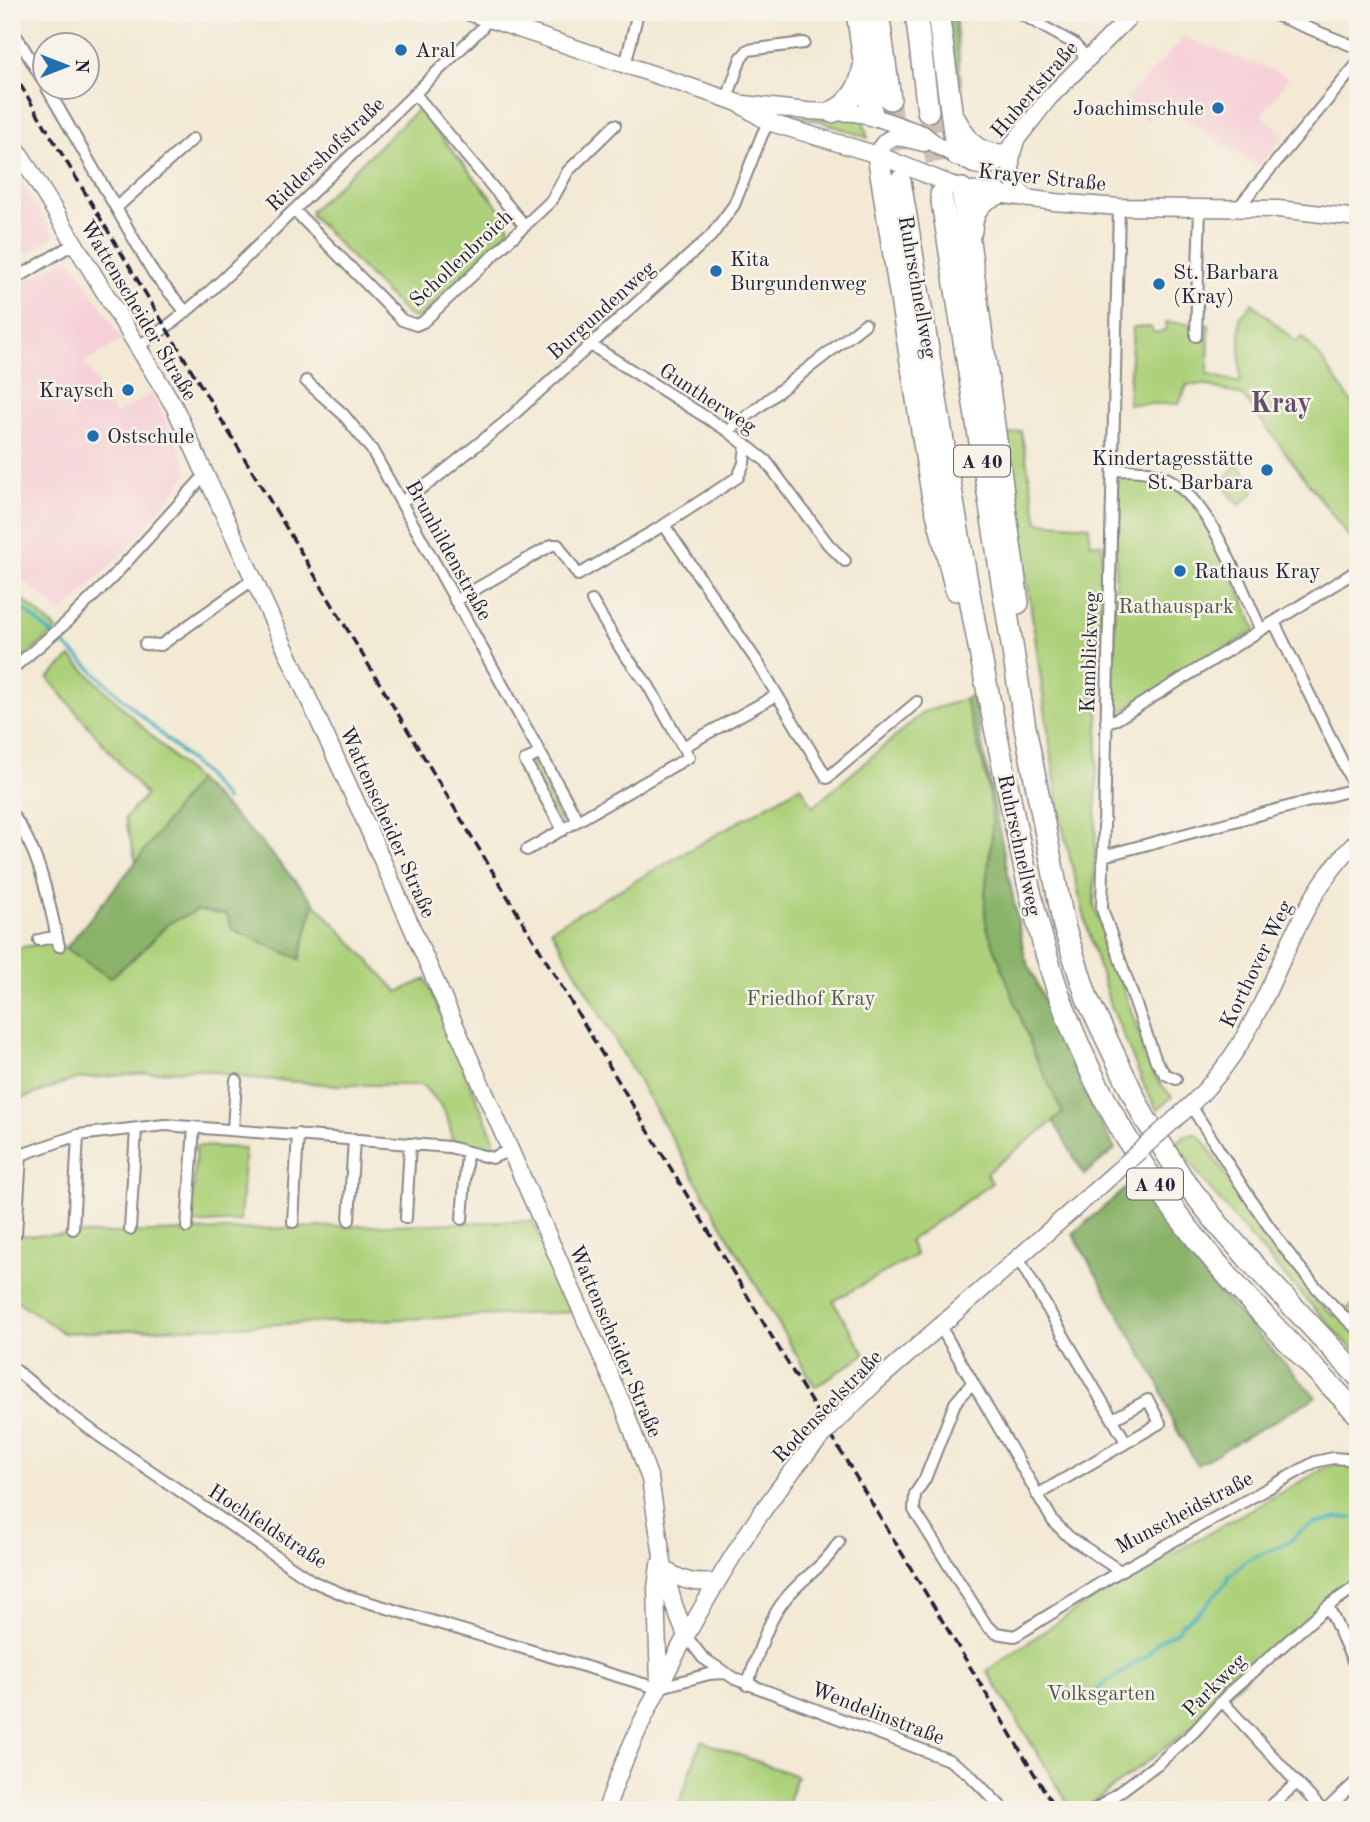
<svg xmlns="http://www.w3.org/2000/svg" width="1370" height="1822" font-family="'Old Standard TT',serif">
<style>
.built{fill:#f6cfd7}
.green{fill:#add17a;stroke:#687a5a;stroke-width:2}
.forest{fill:#8ab36a;stroke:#566a52;stroke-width:2}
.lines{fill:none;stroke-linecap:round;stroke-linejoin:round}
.stream{stroke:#43b2bf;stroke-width:3.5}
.motorway-tunnel{stroke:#c9c1b5;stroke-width:21;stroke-dasharray:21 10;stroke-linecap:butt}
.minor-casing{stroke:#8a8688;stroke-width:14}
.secondary-casing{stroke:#8a8688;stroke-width:19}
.motorway-casing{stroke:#8a8688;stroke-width:24}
.minor{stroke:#fff;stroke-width:10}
.secondary{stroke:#fff;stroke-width:16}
.motorway{stroke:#fff;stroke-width:21}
.rail{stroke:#22223b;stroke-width:3.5;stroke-dasharray:10 5;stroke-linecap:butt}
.secondary-bridge-casing{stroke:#8a8688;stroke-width:19;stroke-linecap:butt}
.secondary-bridge{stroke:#fff;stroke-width:16}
.poi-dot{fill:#1f6fb2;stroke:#f7f3e8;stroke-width:2.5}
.labels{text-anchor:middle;stroke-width:5;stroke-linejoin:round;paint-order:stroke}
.shield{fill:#f7f3e8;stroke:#62616f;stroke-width:2}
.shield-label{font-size:19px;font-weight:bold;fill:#22223b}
.poi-label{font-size:21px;fill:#22223b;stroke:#f7f3e8;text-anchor:start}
.street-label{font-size:21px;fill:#22223b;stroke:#f7f3e8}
.park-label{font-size:21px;fill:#4c574e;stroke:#f7f3e8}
.district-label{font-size:28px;font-weight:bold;fill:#624e6b;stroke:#f7f3e8}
</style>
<rect width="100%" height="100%" fill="#f7f3e8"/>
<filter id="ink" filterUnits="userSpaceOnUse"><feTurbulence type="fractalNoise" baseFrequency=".0143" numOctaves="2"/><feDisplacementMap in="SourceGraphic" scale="14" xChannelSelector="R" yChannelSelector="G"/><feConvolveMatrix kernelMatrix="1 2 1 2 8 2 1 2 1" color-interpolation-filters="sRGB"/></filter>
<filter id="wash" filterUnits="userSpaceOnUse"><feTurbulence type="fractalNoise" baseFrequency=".00686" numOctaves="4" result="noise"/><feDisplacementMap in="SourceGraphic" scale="28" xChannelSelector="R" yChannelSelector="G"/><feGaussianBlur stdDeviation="1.57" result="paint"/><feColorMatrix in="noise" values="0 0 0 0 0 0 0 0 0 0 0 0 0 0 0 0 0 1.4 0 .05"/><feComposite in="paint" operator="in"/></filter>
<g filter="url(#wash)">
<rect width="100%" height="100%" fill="#f3e9d4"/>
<path class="built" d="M1185 37 1289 77 1262 115 1285 135 1259 167 1158 102 1147 122 1125 99Z
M12 168 55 236 12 263Z
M65 258H70L75 264 122 340 84 363 115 415 152 394 180 449 188 469 184 479 124 552 62 613 12 571V290Z"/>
<path class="green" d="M418 109 506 216 509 227 506 234 423 315 414 318 406 314 311 215V211Z
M794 116 863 120 868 138 817 120 802 122Z
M1252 303 1296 342 1302 337 1321 358 1358 411V549L1243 396 1206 385H1187L1179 404H1128L1133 327H1151L1153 332 1158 333 1166 329V322L1209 325 1208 374 1240 383V318Z
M1021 431 1038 522 1089 526 1090 543 1102 544 1094 904 1154 1076 1172 1097 1157 1110 1146 1090 1109 1001 1088 930 1060 817 1007 435Z
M1237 464 1249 477 1254 493 1239 505 1221 483Z
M1117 474C1134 474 1154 474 1169 483 1212 510 1236 585 1256 630L1125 710H1117L1113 705Z
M12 590 57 630 12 668Z
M71 657 197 780 136 862 125 818 146 795 48 678Z
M965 699C974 733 986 769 991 804 997 846 979 887 987 928L1063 1114 986 1173 992 1183 909 1241 916 1255 833 1301 865 1354 815 1387 551 929 801 786 813 807 924 712Z
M540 754 577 821 563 829 527 762Z
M314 902 398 992 426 979 494 1139 493 1147 485 1149 452 1141C450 1113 441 1105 422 1085H336L250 1078 196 1069 76 1079 12 1102V949L51 942 66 948 110 978 142 951 169 923 198 910 227 915 300 959Z
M1196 1134 1203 1139 1238 1196 1322 1306 1335 1316 1358 1302V1355C1294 1287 1231 1220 1176 1144L1185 1135Z
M196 1146 245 1148 240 1221 191 1224Z
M533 1221 573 1312 63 1333 12 1297V1236Z
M1342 1463 1358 1466V1577L1325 1603 1191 1728 1083 1810H1072L987 1671 1068 1615 1125 1580 1332 1464Z
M701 1741 797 1776 785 1810H677Z"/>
<path class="forest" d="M943 12H955L964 122H962Z
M972 695 1025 957 1089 1102 1115 1149 1084 1175 1053 1120 1063 1113 1035 1056 987 928C979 887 997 846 991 804 987 769 974 733 965 699Z
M197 780 257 838 314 902 300 959 232 929 227 915 198 910 169 923 142 951 110 978 66 948 136 862Z
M1135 1180 1210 1283 1316 1397 1197 1465 1172 1421 1160 1386 1073 1234Z"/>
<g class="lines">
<path class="stream" d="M12 599 74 653 202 772 226 800
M1095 1692C1105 1682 1108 1681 1120 1674 1130 1669 1134 1661 1145 1658L1159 1641 1176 1632 1183 1623 1201 1610 1226 1583 1229 1576 1246 1561 1290 1541 1299 1532 1314 1524 1337 1518H1353"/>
</g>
</g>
<g filter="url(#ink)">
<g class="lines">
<path class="motorway-tunnel" d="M890 99 900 180
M928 111 941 195"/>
<g class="minor-casing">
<path id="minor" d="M1017 12 1073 43 1087 58
M1268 12 1358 48
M12 29 46 85
M625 66 638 12
M47 88 154 274 186 312
M415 94 525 226
M727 99 741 58 748 50 804 43
M1119 207 1102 909 1156 1061 1165 1074 1176 1079
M116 208 193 139
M1237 209 1358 63
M294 210 402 320 416 325 423 322 552 200 568 171 615 125
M12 281 75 243
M1196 336 1200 208
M591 345 728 431 766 461 828 544 845 561
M139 346C197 309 245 258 294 210 357 150 419 90 481 29L488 19
M306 381 343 414 372 450 578 821
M728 431 865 324
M1113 470C1133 470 1153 470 1170 480 1213 505 1240 586 1261 630
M401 502 432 481 503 424 711 236 734 205 762 135 771 117
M664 525 758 663 827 778 917 702
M455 601 552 545H558L578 575 664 525 738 477 744 463 746 445
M592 601 622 651 648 685 683 747
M1274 622 1358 794
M145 644 161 645 254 579
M12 669 66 623 112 578 205 475
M1106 722 1117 719 1358 570
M540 753 525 761 563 830
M12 814C41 853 48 899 59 946
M527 850 689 757 683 747 777 695
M1103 856 1355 789
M39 940 57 936
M1191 1106C1243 1186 1285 1264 1358 1330
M233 1130 236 1080
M12 1158 78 1135 165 1125 449 1147 492 1158 510 1150
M406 1218 410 1144
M462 1219 467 1152
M349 1220 354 1139
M293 1222 298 1134
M187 1227 194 1127
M73 1229 78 1135
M130 1229 136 1129
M16 1233 21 1154
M1018 1258 1126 1442
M940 1326 1053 1521 1069 1537 1120 1571 1315 1462 1333 1458 1358 1460
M12 1367 63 1409 98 1435 312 1581 347 1596 657 1688 709 1674 724 1673
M972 1383 955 1403 925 1479 915 1494 914 1510 987 1626 996 1633 1015 1636 1120 1571
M1037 1495 1160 1423 1148 1400 1113 1419
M1328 1606 1358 1672
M686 1636 703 1658 735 1679 949 1760 968 1773 1004 1810
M747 1685C758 1656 766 1622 786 1598 804 1576 823 1568 839 1542
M1222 1701 1322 1810
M1095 1810 1160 1762 1194 1732 1230 1692 1328 1606 1358 1585
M1266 1810 1297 1783
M1326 1810 1358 1780"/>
</g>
<g class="secondary-casing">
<path id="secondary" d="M468 12 727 99 738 103 768 122 878 155 962 189 1054 202 1119 207 1278 209 1358 218
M744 104 807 111 855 113 872 116 923 134 938 146 974 165 986 167 998 163 1049 98 1134 12
M12 141 174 406 363 817 623 1405 650 1479 664 1569 674 1605 686 1636
M1015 144C1008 163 1009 186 1028 199
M878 155C886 128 904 139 924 143
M1182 1113C1206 1091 1227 1066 1243 1039 1285 968 1296 901 1358 840
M835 1423 874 1384 1116 1172
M659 1565 656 1588 659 1685
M664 1569C682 1581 694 1584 715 1582
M606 1810C626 1749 656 1692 686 1636 724 1568 762 1505 813 1446"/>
</g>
<g class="motorway-casing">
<path id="motorway" d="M857 12 872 116
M878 12 890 99
M916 12 928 111
M938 12 957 155
M832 112C849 105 861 87 863 70
M955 120C968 143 976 155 1003 155
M878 155 932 493 956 590
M900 181C932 368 959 556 998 742 1014 815 1027 889 1048 960 1068 1029 1100 1096 1138 1157 1197 1253 1281 1333 1358 1414
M962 189 1018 603
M941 195 1025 727 1064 926 1087 998 1143 1115 1182 1178 1218 1224 1255 1266 1358 1376
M971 231C972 212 979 199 998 194"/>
</g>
<use href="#minor" class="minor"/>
<use href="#secondary" class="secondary"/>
<use href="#motorway" class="motorway"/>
<path class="rail" d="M12 71 1056 1810"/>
<g class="secondary-bridge-casing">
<path id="secondary-bridge" d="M1116 1172 1182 1113
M813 1446 835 1423"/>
</g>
<use href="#secondary-bridge" class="secondary-bridge"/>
</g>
</g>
<g class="poi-dot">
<circle cx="401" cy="50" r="7"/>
<circle cx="1218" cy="108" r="7"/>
<circle cx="716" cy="271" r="7"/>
<circle cx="1159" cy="284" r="7"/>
<circle cx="128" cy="390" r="7"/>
<circle cx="93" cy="436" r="7"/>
<circle cx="1267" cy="470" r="7"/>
<circle cx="1180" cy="571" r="7"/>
</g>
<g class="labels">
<g class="shield">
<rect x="954" y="445.5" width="56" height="31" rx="5"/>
<rect x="1127" y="1168.5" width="56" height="31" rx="5"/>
</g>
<g class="shield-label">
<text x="982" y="468">A 40</text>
<text x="1155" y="1191">A 40</text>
</g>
<g class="poi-label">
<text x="415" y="57">Aral</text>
<text x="1204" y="115" text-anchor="end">Joachimschule</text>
<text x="730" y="266">Kita<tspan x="730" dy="24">Burgundenweg</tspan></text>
<text x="1173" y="279">St. Barbara<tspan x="1173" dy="24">(Kray)</tspan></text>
<text x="114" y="397" text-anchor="end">Kraysch</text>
<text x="107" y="443">Ostschule</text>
<text x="1253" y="465" text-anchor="end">Kindertagesstätte<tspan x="1253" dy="24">St. Barbara</tspan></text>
<text x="1194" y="578">Rathaus Kray</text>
</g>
<g class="street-label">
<text transform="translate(1034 89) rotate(-49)" y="7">Hubertstraße</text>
<text transform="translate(325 154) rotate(-44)" y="7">Riddershofstraße</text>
<text transform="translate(1042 177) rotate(6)" y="7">Krayer Straße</text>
<text transform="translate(461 258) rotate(-43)" y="7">Schollenbroich</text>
<text transform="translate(918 287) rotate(80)" y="7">Ruhrschnellweg</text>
<text transform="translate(139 310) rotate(59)" y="7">Wattenscheider Straße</text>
<text transform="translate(601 310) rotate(-42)" y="7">Burgundenweg</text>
<text transform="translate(708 398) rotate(33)" y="7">Guntherweg</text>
<text transform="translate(449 550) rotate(61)" y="7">Brunhildenstraße</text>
<text transform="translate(1089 652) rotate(-88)" y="7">Kamblickweg</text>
<text transform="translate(388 822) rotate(66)" y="7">Wattenscheider Straße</text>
<text transform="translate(1020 845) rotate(78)" y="7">Ruhrschnellweg</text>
<text transform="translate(1256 964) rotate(-64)" y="7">Korthover Weg</text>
<text transform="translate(616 1341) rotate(67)" y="7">Wattenscheider Straße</text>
<text transform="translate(827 1406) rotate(-46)" y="7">Rodenseelstraße</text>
<text transform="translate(1184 1512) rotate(-28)" y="7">Munscheidstraße</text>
<text transform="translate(268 1526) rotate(33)" y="7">Hochfeldstraße</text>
<text transform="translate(1214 1685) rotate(-45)" y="7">Parkweg</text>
<text transform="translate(878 1713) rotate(21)" y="7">Wendelinstraße</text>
</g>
<g class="park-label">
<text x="1176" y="613">Rathauspark</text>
<text x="811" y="1005">Friedhof Kray</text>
<text x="1101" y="1700">Volksgarten</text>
</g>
<g class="district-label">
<text x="1281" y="412">Kray</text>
</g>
</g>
<rect width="1370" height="1822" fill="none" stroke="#f7f3e8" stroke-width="42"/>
<g transform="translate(66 66) rotate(90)"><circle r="33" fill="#f7f3e8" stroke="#a29fa3" stroke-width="2"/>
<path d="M0-5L12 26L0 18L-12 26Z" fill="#1f6fb2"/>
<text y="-10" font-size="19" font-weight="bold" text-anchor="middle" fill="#22223b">N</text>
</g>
</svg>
